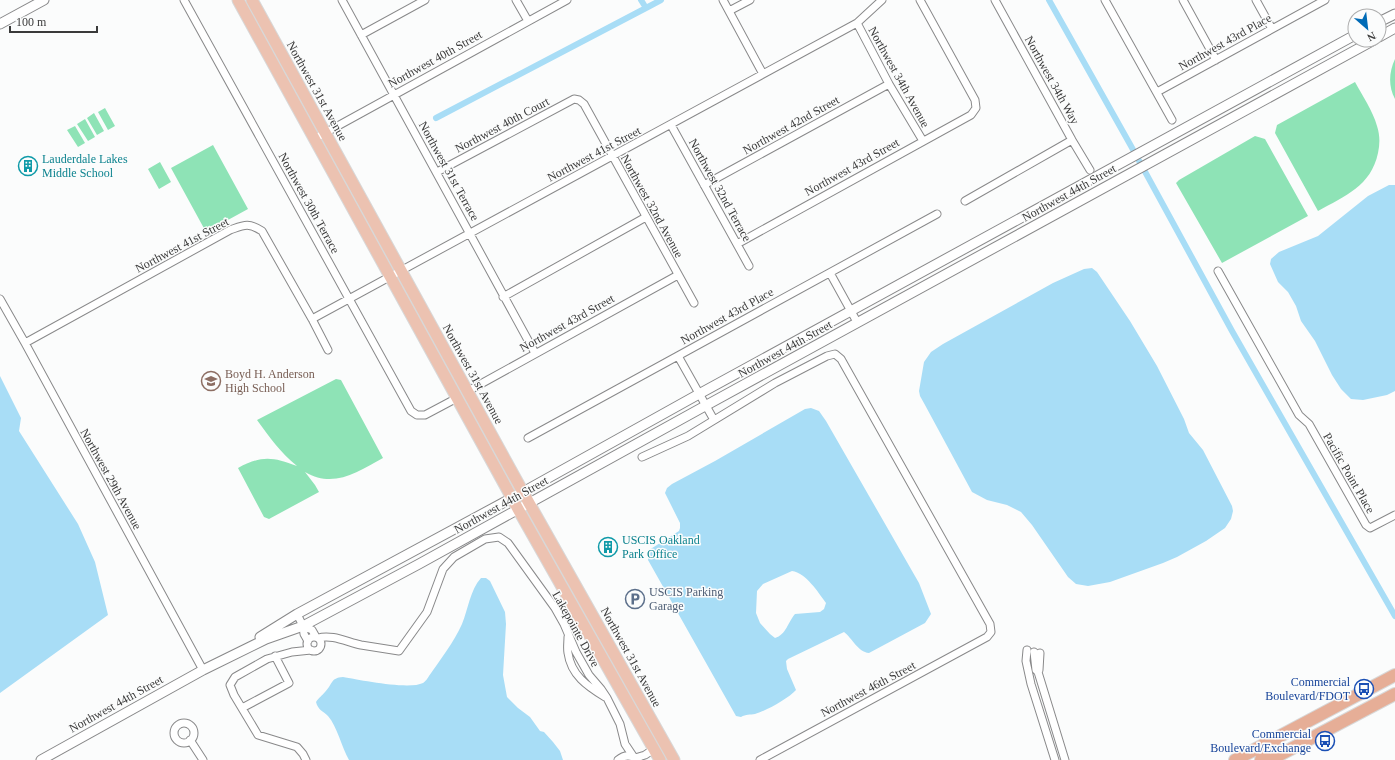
<svg xmlns="http://www.w3.org/2000/svg" width="1395" height="760" font-family="Georgia,serif">
<style>
.green{fill:#8ee3b6}
.water{fill:#a8ddf6;fill-rule:evenodd}
.lines{fill:none;stroke-linecap:round;stroke-linejoin:round}
.canal{stroke:#a8ddf6;stroke-width:6}
.minor-casing{stroke:#89898a;stroke-width:9}
.tertiary-casing{stroke:#89898a;stroke-width:11}
.primary-casing{stroke:#d8d8d8;stroke-width:13}
.trunk-casing{stroke:#d8d8d8;stroke-width:14}
.minor{stroke:#fff;stroke-width:7}
.tertiary{stroke:#fff;stroke-width:9}
.primary{stroke:#ecc2b1;stroke-width:11}
.trunk{stroke:#e6ae97;stroke-width:12}
.labels{text-anchor:middle;stroke-width:3;stroke-linejoin:round;paint-order:stroke}
.street-label{font-size:12px;fill:#3a3a3a;stroke:#fbfcfc}
.culture-label{font-size:12px;fill:#0d838f;stroke:#fbfcfc;text-anchor:start}
.education-label{font-size:12px;fill:#785e54;stroke:#fbfcfc;text-anchor:start}
.service-label{font-size:12px;fill:#4e5e75;stroke:#fbfcfc;text-anchor:start}
.transit-label{font-size:12px;fill:#164399;stroke:#fbfcfc;text-anchor:end}
</style>
<rect width="100%" height="100%" fill="#fbfcfc"/>
<path class="green" d="M1395 59V99C1388 86 1389 72 1395 59Z
M1355 82C1362 95 1373 111 1377 126 1380 135 1380 144 1378 153 1371 186 1345 196 1318 211L1275 133 1277 125Z
M105 108 115 126 108 130 98 112Z
M94 113 104 131 97 135 87 118Z
M85 119 95 137 88 141 77 124Z
M75 126 85 143 78 147 67 130Z
M1255 136 1265 139 1308 216 1222 263 1176 183 1179 180Z
M213 145 248 209 206 232 171 168Z
M160 162 171 182 159 189 148 169Z
M336 379 341 380 383 458C357 472 334 489 305 472L315 485 319 492 269 519 264 517 238 468C262 455 273 457 297 466 280 452 270 438 257 420Z"/>
<path class="water" d="M1389 185H1395V391L1387 395 1363 400 1351 399 1341 389 1332 375 1315 341 1301 321 1296 306 1288 292 1278 282 1270 264 1271 259 1279 252 1318 236 1368 196Z
M1092 268 1097 272 1130 321 1157 366 1184 419 1189 433 1203 450 1232 506 1233 511 1231 519 1225 528 1206 541 1177 557 1163 563 1110 582 1088 586 1076 584 1068 577 1032 525 1021 512 1007 505 987 500 972 492 925 405 920 396 919 391 924 362 931 352 943 344 1053 283 1084 269Z
M0 376 21 418 19 431 78 524 95 562 108 615 0 693Z
M811 408 819 411 826 421 919 583 931 614 925 623 869 653C858 652 852 638 844 632L788 659 786 661 787 669 796 690C789 698 766 711 755 714 750 715 746 714 741 717L736 716 648 560 649 550 679 531 680 528V523L665 493 667 488 672 484 715 461 805 409ZM792 571C806 573 818 592 826 603L824 609 820 612 795 614C788 622 786 635 775 638L770 634 760 623 756 613 757 591 763 584Z
M481 578H486L490 581 505 612 506 624 503 675 507 697 518 708 530 717 540 731 544 732 553 742 560 751 563 760H349C342 748 337 726 328 716 323 711 318 710 316 702 319 697 322 696 325 692 333 684 330 678 343 677 360 680 409 690 423 683 425 682 428 678 429 676 440 660 454 642 462 624 468 610 470 590 481 578Z"/>
<g class="lines">
<path class="canal" d="M641 0 646 8 661 0
M1049 0 1131 146 1232 331 1395 616
M436 118 646 8"/>
<g class="minor-casing">
<path id="minor" d="M184 0 411 411 417 415H425L457 398
M342 0 535 353
M516 0 528 21
M723 0 763 74
M995 0 1072 140 1090 170
M1105 0 1172 120
M1183 0 1216 60
M1256 0 1272 29
M729 11 750 0
M857 23 889 84 923 141
M361 35 425 0
M1157 92 1325 0
M671 125 749 266
M314 139 567 0
M437 172 574 99 579 100 584 104 694 303
M704 185 889 84
M965 201 1072 140
M737 244 971 115 976 108 975 100 920 0
M1218 271 1299 415 1309 424 1366 525 1370 528 1395 515
M830 273 857 322
M503 297 646 217
M0 299 25 343 203 670
M312 319 857 23 882 0
M25 343 230 230C244 225 248 222 262 231L312 319 328 350
M678 356 714 420
M468 391 678 275
M528 438 937 214
M642 457 688 436 775 383 827 356 835 354 841 359 990 624 991 632 987 637 760 760
M297 614 303 626 304 634 308 641
M303 626 312 630 316 637
M568 637C568 642 567 648 568 653 571 675 587 686 605 697
M307 644a7 7 0 1 1 14 0a7 7 0 1 1-14 0Z
M318 638C332 634 347 642 361 645 374 647 387 649 399 651L427 612 443 569 454 557 485 539 499 537 508 543 555 608 564 624 576 652 589 675 601 689 607 698 620 724 625 744 633 756
M1027 650 1026 661 1031 684 1055 760
M1034 652 1036 670 1038 672 1065 760
M1039 670 1040 653
M242 708 289 683 275 656
M174 733a10 10 0 1 1 20 0a10 10 0 1 1-20 0Z
M190 740 203 760
M635 758 645 755 654 749
M306 760 303 754 297 747 258 735 234 695 230 685 235 677 267 659 292 652 311 650
M618 760C625 754 632 755 638 760"/>
</g>
<g class="tertiary-casing">
<path id="tertiary" d="M1379 22 1395 14
M0 24 44 0
M1379 37 1395 28
M260 637 297 614 523 492 699 394 1355 35
M41 760 203 670 266 639 303 626 419 564 705 406 1374 40"/>
</g>
<g class="primary-casing">
<path id="primary" d="M238 0 518 509 660 760
M252 0 529 503 674 760"/>
</g>
<g class="trunk-casing">
<path id="trunk" d="M1235 760 1395 675
M1261 760 1263 753 1275 747
M1270 760 1395 694"/>
</g>
<use href="#minor" class="minor"/>
<use href="#tertiary" class="tertiary"/>
<use href="#primary" class="primary"/>
<use href="#trunk" class="trunk"/>
</g>
<defs>
<g id="building-ring" transform="scale(1)"><circle r="9.5" fill="#fbfcfc" stroke="#0f9aa8" stroke-width="1.5"/><path d="M-4-6H4V6H1V3H-1V6H-4ZM-2.5-4.3h1.7v1.8h-1.7ZM.8-4.3h1.7v1.8H.8ZM-2.5-1h1.7V.8h-1.7ZM.8-1h1.7V.8H.8Z" fill="#0f9aa8"/></g>
<g id="school-ring" transform="scale(1)"><circle r="9.5" fill="#fbfcfc" stroke="#8d6e63" stroke-width="1.5"/><path d="M0-5L7-2L0 1L-7-2ZM-4 1L0 2.5L4 1V4Q0 6-4 4Z" fill="#8d6e63"/></g>
<g id="parking-ring" transform="scale(1)"><circle r="9.5" fill="#fbfcfc" stroke="#5c6f8a" stroke-width="1.5"/><path d="M-3.5-5.5H1a3.5 3.5 0 0 1 0 7H-1V5.5H-3.5ZM-1-3.4V-.6H.8a1.4 1.4 0 0 0 0-2.8Z" fill="#5c6f8a"/></g>
<g id="bus-ring" transform="scale(1)"><circle r="9.5" fill="#fbfcfc" stroke="#1a4fb4" stroke-width="1.5"/><path d="M-5-6H5V4H4V6H2V4H-2V6H-4V4H-5ZM-3.5-4V0h7V-4ZM-3.5 1.2v1.5H-2V1.2ZM2 1.2v1.5H3.5V1.2Z" fill="#1a4fb4"/></g>
</defs>
<g fill-rule="evenodd">
<use href="#building-ring" x="28" y="166"/>
<use href="#school-ring" x="211" y="381"/>
<use href="#building-ring" x="608" y="547"/>
<use href="#parking-ring" x="635" y="599"/>
<use href="#bus-ring" x="1364" y="689"/>
<use href="#bus-ring" x="1325" y="741"/>
</g>
<g class="labels">
<g class="street-label">
<text transform="translate(1225 42) rotate(-29)" y="4">Northwest 43rd Place</text>
<text transform="translate(435 59) rotate(-29)" y="4">Northwest 40th Street</text>
<text transform="translate(899 77) rotate(61)" y="4">Northwest 34th Avenue</text>
<text transform="translate(1052 80) rotate(61)" y="4">Northwest 34th Way</text>
<text transform="translate(317 91) rotate(61)" y="4">Northwest 31st Avenue</text>
<text transform="translate(502 125) rotate(-28)" y="4">Northwest 40th Court</text>
<text transform="translate(791 125) rotate(-29)" y="4">Northwest 42nd Street</text>
<text transform="translate(594 154) rotate(-28)" y="4">Northwest 41st Street</text>
<text transform="translate(852 167) rotate(-29)" y="4">Northwest 43rd Street</text>
<text transform="translate(449 171) rotate(61)" y="4">Northwest 31st Terrace</text>
<text transform="translate(720 190) rotate(61)" y="4">Northwest 32nd Terrace</text>
<text transform="translate(1069 193) rotate(-29)" y="4">Northwest 44th Street</text>
<text transform="translate(309 203) rotate(61)" y="4">Northwest 30th Terrace</text>
<text transform="translate(652 206) rotate(61)" y="4">Northwest 32nd Avenue</text>
<text transform="translate(182 245) rotate(-28)" y="4">Northwest 41st Street</text>
<text transform="translate(727 316) rotate(-29)" y="4">Northwest 43rd Place</text>
<text transform="translate(567 323) rotate(-29)" y="4">Northwest 43rd Street</text>
<text transform="translate(785 349) rotate(-29)" y="4">Northwest 44th Street</text>
<text transform="translate(473 374) rotate(61)" y="4">Northwest 31st Avenue</text>
<text transform="translate(1349 473) rotate(60)" y="4">Pacific Point Place</text>
<text transform="translate(111 479) rotate(61)" y="4">Northwest 29th Avenue</text>
<text transform="translate(501 505) rotate(-29)" y="4">Northwest 44th Street</text>
<text transform="translate(576 629) rotate(61)" y="4">Lakepointe Drive</text>
<text transform="translate(631 657) rotate(61)" y="4">Northwest 31st Avenue</text>
<text transform="translate(868 689) rotate(-28)" y="4">Northwest 46th Street</text>
<text transform="translate(116 704) rotate(-29)" y="4">Northwest 44th Street</text>
</g>
<g class="culture-label">
<text x="42" y="163">Lauderdale Lakes<tspan x="42" dy="14">Middle School</tspan></text>
<text x="622" y="544">USCIS Oakland<tspan x="622" dy="14">Park Office</tspan></text>
</g>
<g class="education-label">
<text x="225" y="378">Boyd H. Anderson<tspan x="225" dy="14">High School</tspan></text>
</g>
<g class="service-label">
<text x="649" y="596">USCIS Parking<tspan x="649" dy="14">Garage</tspan></text>
</g>
<g class="transit-label">
<text x="1350" y="686">Commercial<tspan x="1350" dy="14">Boulevard/FDOT</tspan></text>
<text x="1311" y="738">Commercial<tspan x="1311" dy="14">Boulevard/Exchange</tspan></text>
</g>
</g>
<g transform="translate(1367 28) rotate(152)"><circle r="19" fill="#fbfcfc" stroke="#aeaeae"/>
<path d="M0-3L7 15L0 10L-7 15Z" fill="#006bb7"/>
<text y="-6" font-size="11" font-weight="bold" text-anchor="middle" fill="#3a3a3a">N</text>
</g>
<path d="M10 26v6h87v-6" fill="none" stroke="#3a3a3a" stroke-width="2"/>
<text x="16" y="26" font-size="12" fill="#3a3a3a" stroke="#fbfcfc" stroke-width="3" paint-order="stroke">100 m</text>
</svg>
